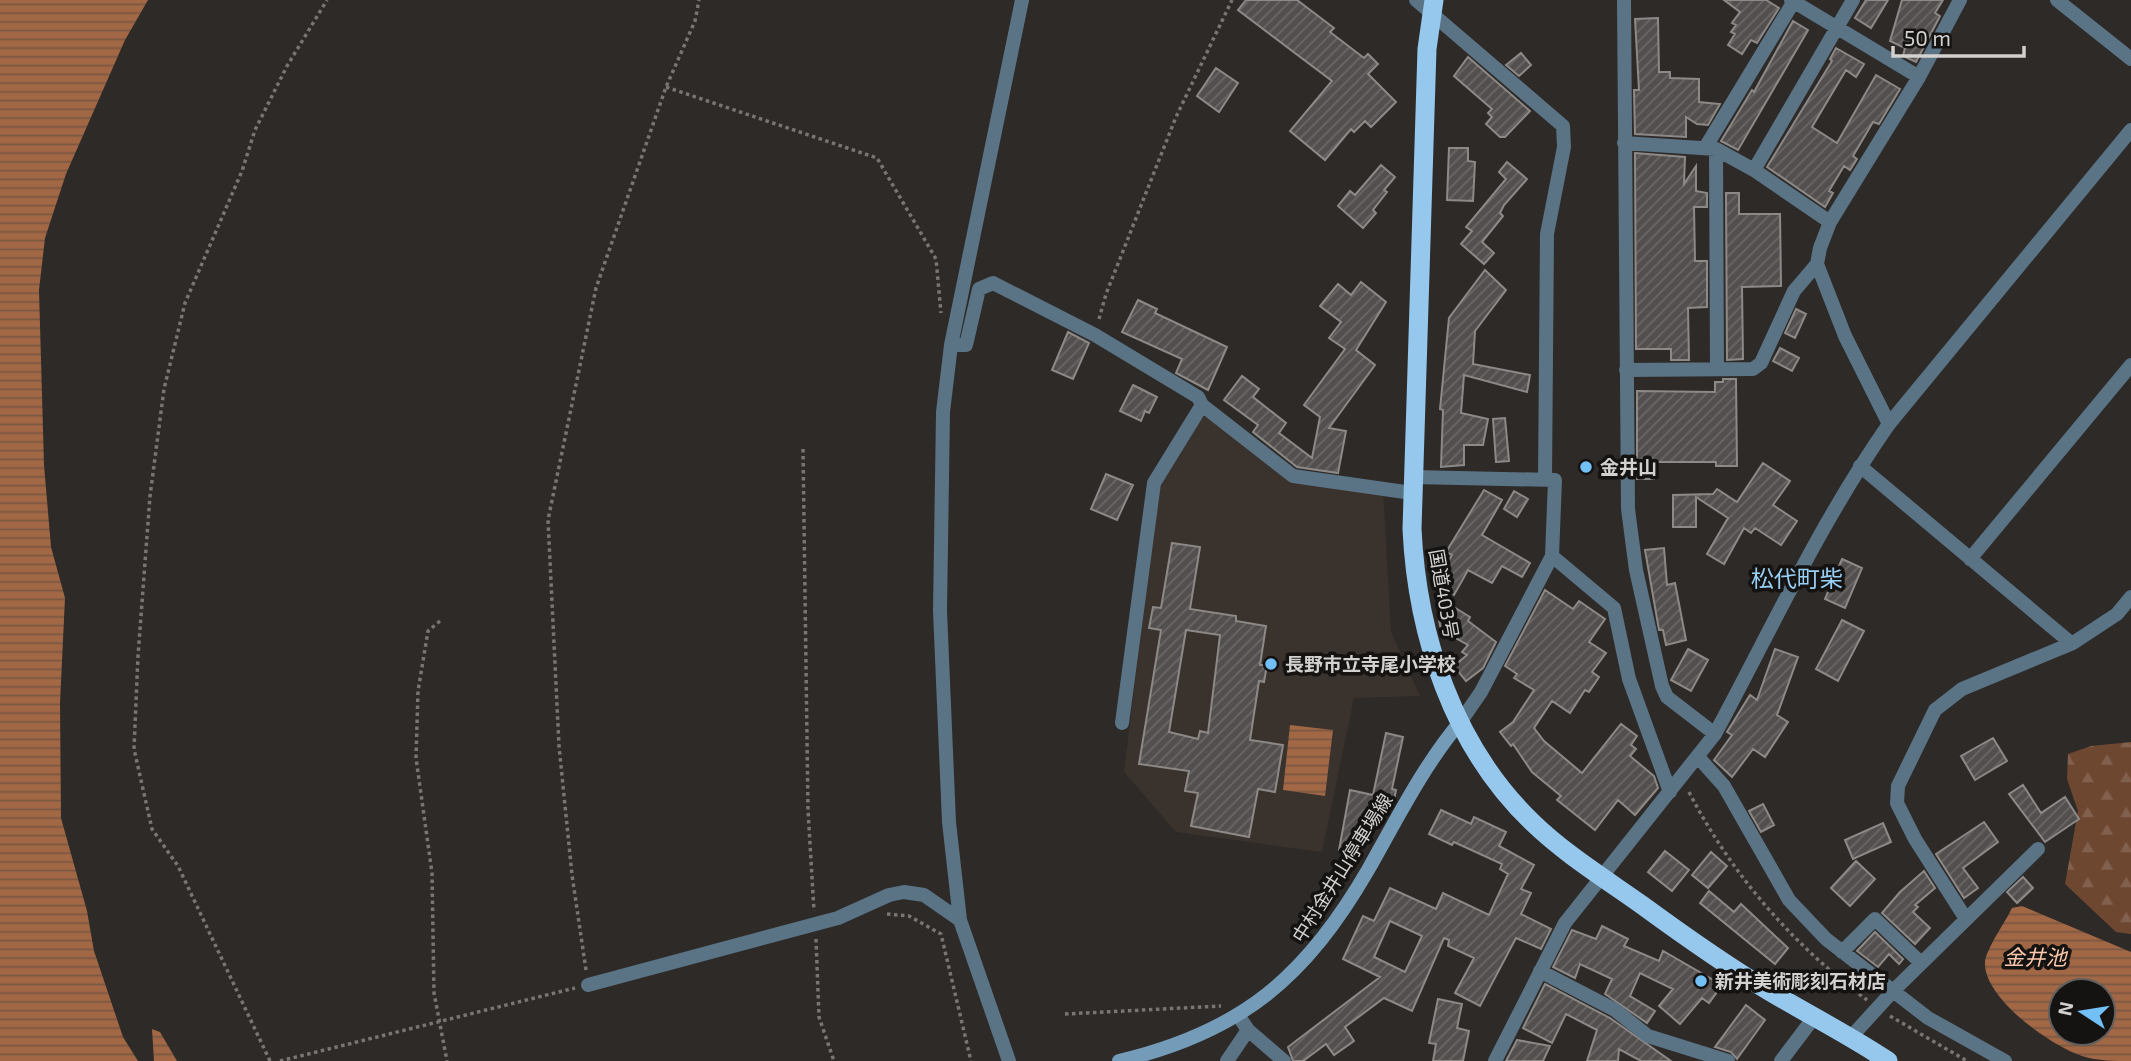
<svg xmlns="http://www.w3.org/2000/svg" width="2131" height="1061" font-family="'Exo 2','Noto Sans JP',sans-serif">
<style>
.built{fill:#3a322d}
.forest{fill:url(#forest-firs)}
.water{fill:url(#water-rules);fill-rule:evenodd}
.building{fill:url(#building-hatch);stroke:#8c8987;stroke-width:2;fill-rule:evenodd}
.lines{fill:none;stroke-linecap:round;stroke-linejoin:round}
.path{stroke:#787574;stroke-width:3.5;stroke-dasharray:3.5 3.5;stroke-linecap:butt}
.minor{stroke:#5a7385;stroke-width:14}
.tertiary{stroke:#5a7385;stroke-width:14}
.secondary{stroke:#749cb9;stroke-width:14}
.trunk{stroke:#96c8ee;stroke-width:19}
.poi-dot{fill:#73c0f6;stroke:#141312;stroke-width:2.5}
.labels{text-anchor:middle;stroke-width:7;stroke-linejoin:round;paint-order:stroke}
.poi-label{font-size:19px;font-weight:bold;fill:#d3d1d0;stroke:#141312;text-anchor:start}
.street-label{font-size:19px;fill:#d3d1d0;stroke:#141312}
.water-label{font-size:21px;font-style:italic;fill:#fdc8ab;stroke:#141312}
.quarter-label{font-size:23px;fill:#98d0f7;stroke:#141312}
</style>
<defs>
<pattern id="forest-firs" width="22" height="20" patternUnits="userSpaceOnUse" patternTransform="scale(1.75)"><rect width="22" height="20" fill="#6e4731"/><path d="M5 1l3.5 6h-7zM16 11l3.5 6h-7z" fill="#82604e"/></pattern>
<pattern id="water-rules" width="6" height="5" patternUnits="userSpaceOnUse" patternTransform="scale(1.75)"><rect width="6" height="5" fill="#a26745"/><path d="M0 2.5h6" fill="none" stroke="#7a5742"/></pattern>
<pattern id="building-hatch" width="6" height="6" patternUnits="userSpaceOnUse" patternTransform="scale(1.75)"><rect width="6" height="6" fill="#524f4e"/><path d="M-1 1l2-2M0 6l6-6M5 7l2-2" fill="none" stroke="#6a6766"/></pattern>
</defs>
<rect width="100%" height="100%" fill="#2d2a28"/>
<path class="built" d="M1215 414 1293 484 1383 490 1391 632 1420 696 1354 698 1322 852 1176 832 1124 772 1159 485 1201 418Z"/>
<path class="forest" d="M2131 742V934L2116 932 2065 884 2078 811 2067 779 2068 754 2091 746Z"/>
<path class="water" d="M0 0H148L125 40 66 174 45 238 39 290 44 465 51 547 65 598 60 703 61 818 87 911 94 951 123 1037 138 1061H0Z
M1290 725 1333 730 1325 796 1283 790Z
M2022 906 2131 952V1061C2115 1061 2098 1061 2082 1056 2051 1046 1983 998 1985 962 1986 949 2006 921 2012 908ZM2061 991H2103V1033H2061Z
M152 1029 160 1032 177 1061H154Z"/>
<path class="building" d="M1246 0H1297L1334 28 1330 32 1364 58 1368 54 1378 64 1368 74 1396 102 1371 127 1365 121 1354 132 1351 129 1325 160 1290 131 1332 81 1238 10Z
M1724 0H1766L1779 8 1757 43 1751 40 1742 54 1728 45 1735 34 1731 32 1736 25 1732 23 1740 12Z
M1866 0H1888L1871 28 1855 18Z
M1902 0H1943L1935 13 1940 16 1916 62 1903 56 1905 48 1890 41Z
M1658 18 1659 72H1670V78L1699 79V102L1720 104 1708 125 1697 124 1686 117V137L1635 134 1634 90H1639L1635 19Z
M1793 21 1808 30 1738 150 1721 141 1752 90 1754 92Z
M1836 48 1864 64 1856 77 1846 70 1812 127 1837 143 1876 75 1900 89 1879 124 1873 122 1853 156 1857 159 1850 170 1844 166 1829 191 1833 193 1825 207 1767 167 1832 61 1830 59Z
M1521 53 1531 65 1519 76 1506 65Z
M1468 57 1530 111 1505 137H1500L1486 124 1492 117 1488 113 1492 109 1454 76Z
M1216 68 1238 83 1219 112 1197 96Z
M1449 148H1468V161L1475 162 1473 201 1447 200Z
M1635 153 1685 157 1684 184 1696 166V191L1707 193V207H1694L1695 261H1707V307L1688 308 1689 360H1671V349H1636Z
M1507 162 1527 179 1504 205 1500 213 1503 216 1482 242 1494 253 1484 264 1461 244 1472 231 1466 227 1506 179 1499 172Z
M1381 165 1395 177 1384 190 1387 192 1373 210 1376 213 1363 228 1338 206 1350 191 1355 195Z
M1726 193H1739V214H1780L1781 286 1742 287 1743 359 1727 360Z
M1485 270 1506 290 1475 331 1473 364 1530 375 1527 392 1464 375 1461 413 1488 419 1483 445H1464V465L1441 467 1443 410 1440 409 1449 318Z
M1361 282 1386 302 1356 350 1375 365 1329 428 1346 431 1338 473 1297 467 1253 432 1258 425 1224 400 1242 376 1259 389 1253 397 1286 423 1279 433 1312 458 1320 417 1304 405 1345 349 1329 338 1341 322 1320 306 1338 284 1351 295Z
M1138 300 1157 309 1155 313 1227 347 1208 390 1176 373 1182 359 1122 332Z
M1796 309 1806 314 1795 338 1785 333Z
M1068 332 1089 343 1073 379 1052 370Z
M1780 348 1799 358 1792 371 1773 361Z
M1723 379H1736L1737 466H1716V462H1654V479H1637V391L1715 392V382H1723Z
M1133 385 1157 397 1149 413 1145 411 1141 421 1120 411Z
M1505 418 1509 461 1496 462 1493 419Z
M1763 463 1790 481 1773 505 1797 521 1781 545 1755 528 1751 533 1744 528 1724 564 1707 554 1728 518 1696 497V527H1673V495L1713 494 1717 489 1737 502Z
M1106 474 1133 485 1117 520 1091 509Z
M1484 490 1502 500 1482 535 1530 563 1522 577 1502 566 1492 583 1468 570 1454 595 1435 584 1452 555 1446 552Z
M1514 491 1528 499 1517 517 1504 509Z
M1172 543 1200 547 1190 609 1236 616V621L1266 626 1260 665H1267L1264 682 1259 681 1250 740 1283 745 1275 792 1258 789 1249 837 1191 826 1198 793 1185 791 1189 771 1139 764 1161 630 1149 628 1153 607 1161 608ZM1186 630 1220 635 1208 733 1200 731 1198 739 1169 732Z
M1664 548 1667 585 1675 583 1686 640 1666 645 1663 630H1659L1645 550Z
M1842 559 1862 568 1845 608 1825 599Z
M1545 590 1573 609 1579 601 1605 619 1589 642 1606 653 1592 672 1599 677 1589 692 1585 690 1570 713 1552 701 1534 728 1544 741 1582 773 1621 724 1637 736 1631 745 1636 749 1630 756 1654 776 1658 788 1635 815 1618 800 1595 830 1557 800 1561 796 1532 772 1513 744 1511 746 1500 732 1513 722 1534 690 1514 678 1517 674 1505 666Z
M1449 604 1470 617 1468 621 1496 642 1483 668 1466 681 1454 666 1467 655 1462 652 1468 645 1441 630 1439 620Z
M1842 620 1864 631 1838 681 1816 669Z
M1688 649 1708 660 1691 691 1671 680Z
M1775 649 1798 657 1777 715 1788 722 1765 757 1753 749 1732 777 1714 760 1732 735 1727 732 1750 695 1757 700Z
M1386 733 1403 737 1392 789 1396 790 1393 805 1388 814 1376 811 1371 834 1365 833 1360 855 1339 850 1350 790 1373 795Z
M1993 738 2007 761 1975 780 1961 756Z
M2023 785 2041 813 2065 797 2079 819 2045 842 2009 794Z
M1763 804 1774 825 1761 832 1749 811Z
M1441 810 1471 824 1474 817 1506 832 1499 846 1534 865 1521 889 1531 893 1521 914 1551 929 1541 949 1516 938 1480 1006 1455 993 1474 958 1448 946 1449 940 1444 938 1412 1011 1384 998 1345 1027 1354 1041 1334 1055 1326 1044 1303 1061H1293L1288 1047 1380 977 1343 959 1363 916 1374 921 1390 888 1436 909 1443 893 1489 915 1508 874 1500 869 1502 864 1454 842 1452 845 1429 834ZM1390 921 1422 936 1405 972 1374 957Z
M1984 822 1998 842 1963 868 1978 888 1964 898 1936 854Z
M1883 823 1891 842 1853 859 1845 840Z
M1665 851 1689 870 1672 891 1648 872Z
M1711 852 1727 866 1708 888 1692 875Z
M1856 861 1875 879 1850 906 1831 888Z
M1924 871 1935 888 1915 905 1918 907 1913 912 1930 928 1915 944 1882 913 1900 892Z
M2023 877 2033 888 2017 903 2007 892Z
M1709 891 1734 912 1741 904 1788 948 1775 964 1700 903Z
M1602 926 1628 939 1624 946 1659 961 1663 951 1722 985 1709 1003 1702 998 1680 1024 1659 1006 1673 989 1640 973 1630 996 1655 1011 1647 1023 1605 994 1612 979 1580 964 1575 978 1553 967 1572 930 1596 939Z
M1875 932 1903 959 1899 964 1889 954 1878 967 1857 951Z
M1545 984 1610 1018 1671 1061H1641L1619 1049 1618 1061H1587L1597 1030 1566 1014 1552 1043 1523 1028Z
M1438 999 1462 1004 1457 1028 1469 1031 1463 1061H1433L1436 1044 1429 1043Z
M1746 1005 1765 1020 1737 1059 1731 1052 1715 1047Z
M1517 1040 1550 1046 1543 1061H1506Z"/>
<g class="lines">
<path class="path" d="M666 87 877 158 936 259 941 313
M1099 319 1106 294 1176 117 1232 0
M803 449 808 810 814 911
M440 621 428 631 418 691 416 758 432 873 434 993 447 1061
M1689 792C1732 875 1792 944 1867 1000
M887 914 909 916 941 934 971 1061
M816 939 819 1017 834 1061
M586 970 572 875 559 746 548 520 596 288 666 87 695 21 699 0
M1065 1014 1221 1006
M1890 1016 1967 1061
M270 1061 178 866 152 829 134 749 138 656 150 496 164 389 185 303 242 171 255 130 287 66 327 0
M280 1061 575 988"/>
<path class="minor" d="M1416 0 1563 126 1564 147 1547 234 1545 480
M1791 0 1919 77
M2057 0 2131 59
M1624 143 1716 149 1754 170 1830 222
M1705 148 1794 1
M1716 149 1717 369
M1754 170 1853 0
M1817 264 1845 336 1889 424
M951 345H966L979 289 993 283 1095 335 1198 397 1202 405
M1626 370 1753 369 1761 363 1794 291 1817 264 1820 248 1830 222 1919 77 1960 0
M1860 466 2071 643
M1413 477 1555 480 1552 556 1481 692 1461 721
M1552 556 1614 608 1629 679 1670 792
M1970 559 2131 365
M1122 723 1154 483 1202 405 1293 476 1412 493
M1699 758 1724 786 1789 900 1826 939 1928 1018 2005 1061
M1966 919 1915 839 1897 803 1898 786 1935 710 1962 689 2073 643 2117 614 2131 597
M1842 952 1875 919 1921 963
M1540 971 1615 1010 1648 1036 1728 1061
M588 985 838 918 889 895 904 892 924 895 960 920
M1238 1015 1248 1030 1284 1061
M1851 1037 1893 991 2038 849
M1009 1061 960 920 949 822 940 611 943 412 951 345 1022 0
M1227 1061 1248 1030
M1495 1061 1565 923 1715 734 1667 697 1662 686 1636 570 1628 509 1624 0
M1781 1061 1815 1016"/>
<path class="tertiary" d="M1715 734C1771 630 1821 521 1889 424L2131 130"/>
<path class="secondary" d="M1119 1061C1242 1032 1306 977 1368 870 1397 819 1423 766 1461 721"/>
<path class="trunk" d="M1434 0 1427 49 1412 529C1417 635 1453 746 1532 822 1565 854 1604 878 1642 905 1683 935 1725 965 1769 991 1809 1015 1849 1035 1888 1061"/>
</g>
<g class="poi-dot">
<circle cx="1586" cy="467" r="7"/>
<circle cx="1271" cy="664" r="7"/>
<circle cx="1701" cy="981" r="7"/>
</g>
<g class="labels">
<g class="poi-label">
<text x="1600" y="474">金井山</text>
<text x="1285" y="671">長野市立寺尾小学校</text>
<text x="1715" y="988">新井美術彫刻石材店</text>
</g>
<g class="street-label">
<text transform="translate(1444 594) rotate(80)" y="7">国道403号</text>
<text transform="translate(1342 868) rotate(-58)" y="7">中村金井山停車場線</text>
</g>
<g class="water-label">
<text x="2035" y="965">金井池</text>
</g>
<g class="quarter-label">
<text x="1797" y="587">松代町柴</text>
</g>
</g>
<g transform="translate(2082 1012) rotate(282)"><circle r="33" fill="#141312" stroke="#605f5e" stroke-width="2"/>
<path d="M0-5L12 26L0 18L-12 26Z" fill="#73c0f6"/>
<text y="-10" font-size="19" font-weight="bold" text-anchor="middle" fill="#d3d1d0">N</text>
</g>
<path d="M1893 46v10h131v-10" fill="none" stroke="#d3d1d0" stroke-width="3.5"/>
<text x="1904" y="46" font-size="21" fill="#d3d1d0" stroke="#141312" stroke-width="5" paint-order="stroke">50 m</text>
</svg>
